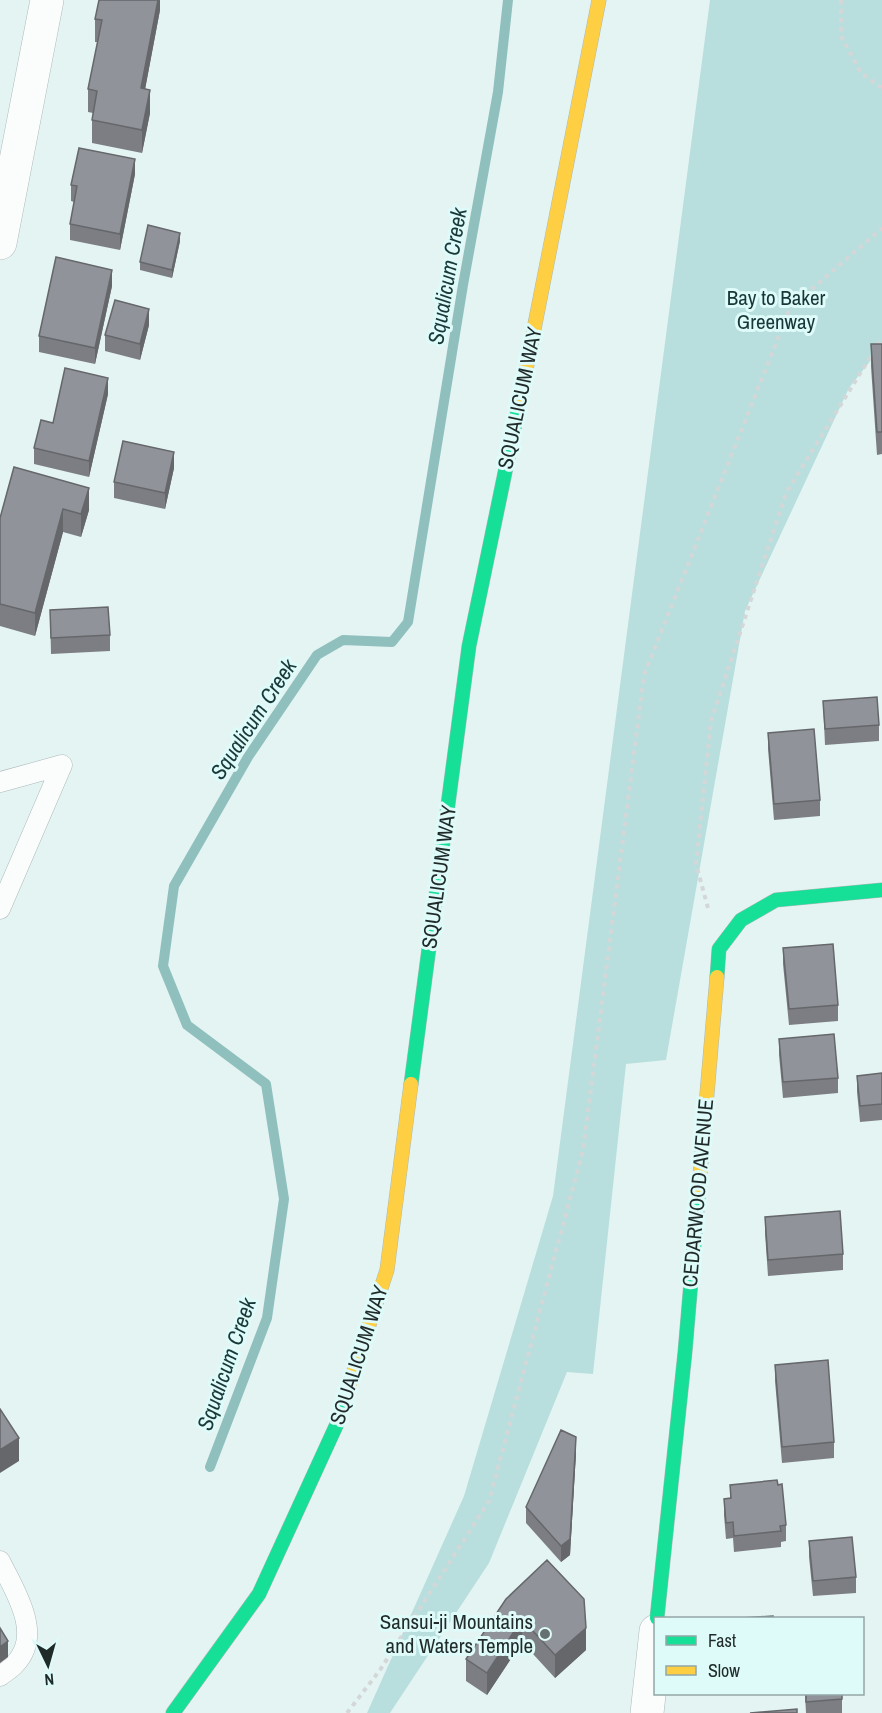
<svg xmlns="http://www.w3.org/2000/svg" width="882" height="1713" font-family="'Archivo Narrow',sans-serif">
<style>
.green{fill:#b8dfde}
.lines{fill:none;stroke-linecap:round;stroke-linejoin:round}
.stream{stroke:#8fc0be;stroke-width:10}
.lane-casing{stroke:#acb9b8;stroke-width:21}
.street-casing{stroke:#acb9b8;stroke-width:34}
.fast-casing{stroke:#acb9b8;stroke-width:15}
.slow-casing{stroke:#acb9b8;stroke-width:15}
.path{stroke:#d3d7d7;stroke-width:4;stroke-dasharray:4.5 4.5;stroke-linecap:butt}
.lane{stroke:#fbfdfd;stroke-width:20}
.street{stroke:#fbfdfd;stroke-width:33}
.fast{stroke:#16e098;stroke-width:14}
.slow{stroke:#ffcf43;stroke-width:14}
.wall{fill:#7c7e84}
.shaded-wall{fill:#65676b}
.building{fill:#909399;stroke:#65676b;stroke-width:1.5}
.poi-dot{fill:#647170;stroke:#defaf9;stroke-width:2}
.labels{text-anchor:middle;stroke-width:6;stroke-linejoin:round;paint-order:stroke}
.park-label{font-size:21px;fill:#163736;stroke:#defaf9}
.street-label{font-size:21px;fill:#1f2a29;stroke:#defaf9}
.poi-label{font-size:21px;fill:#1f2a29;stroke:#defaf9;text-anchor:end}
.water-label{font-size:22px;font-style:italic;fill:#193939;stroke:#defaf9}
</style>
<rect width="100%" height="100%" fill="#e4f4f3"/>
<path class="green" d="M710 0H882V346L849 388 745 611 666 1060 626 1064 593 1374 567 1372 489 1563 390 1713H367L464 1496 553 1196Z"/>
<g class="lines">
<path class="stream" d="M210 1467 267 1318 284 1199 266 1084 187 1025 163 966 174 886 248 757 317 655 343 640 392 642 408 622 463 285 498 92 508 0"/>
<g class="lane-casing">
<path id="lane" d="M0 782 62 765 0 909
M0 1561C14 1590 44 1634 15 1664 11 1669 5 1672 0 1676"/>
</g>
<g class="street-casing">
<path id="street" d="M0 243 47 0
M647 1713 656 1631"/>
</g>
<g class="fast-casing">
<path id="fast" d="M717 977 719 949 741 920 776 900 882 890
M411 1084 469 646 520 400
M657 1618 685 1352 699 1187
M173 1713 259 1594 336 1426 345 1398"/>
</g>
<g class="slow-casing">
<path id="slow" d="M520 400 599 0
M699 1187 717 977
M345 1398 387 1270 411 1084"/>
</g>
<path class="path" d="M841 0V36L861 73 882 88
M708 908 696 864 711 721 786 493 882 338
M347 1713 380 1670 489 1501 583 1150 644 675 790 308 882 228"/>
<use href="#lane" class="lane"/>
<use href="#street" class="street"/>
<use href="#fast" class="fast"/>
<use href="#slow" class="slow"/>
</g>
<path class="wall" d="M160 0V10L145 89 150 113 142 153 92 143V120L93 113 88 112V89L98 42H95V19Z
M135 174 120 250 70 240V224L74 202 71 201V185Z
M180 241 172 278 140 270V262Z
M112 286 95 364 39 352V336Z
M149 325 140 360 105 351V335Z
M871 344H882V454L877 455 871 367Z
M108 394 89 477 34 464V448L53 423Z
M14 467 89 510 81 537 63 532 35 636 0 626V518Z
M174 468 165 509 114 498V482Z
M50 610 110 635V651L51 654Z
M823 701 879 725V741L825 745Z
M768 733 820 800V816L774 820 768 749Z
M783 948 838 1005V1021L789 1025 783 964Z
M779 1039 838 1078V1093L783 1098 779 1055Z
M882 1073V1120L860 1122 857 1092V1076Z
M765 1217 843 1254V1270L768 1276 765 1233Z
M775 1365 834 1442V1458L782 1463 775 1381Z
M576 1453 570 1555 561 1562 526 1523V1507Z
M730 1485 786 1525V1541L781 1542V1547L734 1552 733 1538 726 1539 724 1515V1499H730Z
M809 1541 856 1577V1593L813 1596 809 1557Z
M506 1599 586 1650 555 1678 522 1642 487 1695 466 1681V1659Z
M805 1694H842V1713H806Z"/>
<path class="shaded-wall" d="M158 0H160V10L141 111V88Z
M150 90V113L142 153V130Z
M135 159V174L120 250V234Z
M180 233V241L172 278V270Z
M112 270V286L95 364V348Z
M149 309V325L140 360V344Z
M108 378V394L89 477V461Z
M174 452V468L165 509V493Z
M89 488V510L81 537V514Z
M63 509V532L35 636V613Z
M576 1437V1453L570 1555 561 1562V1546Z
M19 1438V1461L0 1473V1450Z
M522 1619V1642L487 1695V1673Z
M586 1628V1650L555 1678V1655Z
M8 1641V1657L0 1663V1647Z"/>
<path class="building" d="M99 0H158L141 88 150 90 142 130 92 120 97 91 88 89 102 20 95 19Z
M79 148 135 159 120 234 70 224 77 186 71 185Z
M148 225 180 233 172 270 140 262Z
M56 257 112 270 95 348 39 336Z
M115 300 149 309 140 344 105 335Z
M871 344H882V432H877Z
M65 368 108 378 89 461 34 448 41 420 53 423Z
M123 441 174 452 165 493 114 482Z
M14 467 89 488 81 514 63 509 35 613 0 604V518Z
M108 607 110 635 51 638 50 610Z
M877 697 879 725 825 729 823 701Z
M814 729 820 800 774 804 768 733Z
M833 944 838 1005 789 1009 783 948Z
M834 1034 838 1078 783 1082 779 1039Z
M882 1073V1104L860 1106 857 1076Z
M840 1211 843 1254 768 1260 765 1217Z
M828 1360 834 1442 782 1447 775 1365Z
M0 1409 19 1438 0 1450Z
M561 1430 576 1437 570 1539 561 1546 526 1507Z
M777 1480 778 1485 782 1484 786 1525 780 1526 781 1531 734 1536 733 1522 726 1523 724 1499 731 1498 730 1485Z
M852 1537 856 1577 813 1581 809 1541Z
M547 1560 584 1599 586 1628 555 1655 522 1619 487 1673 466 1659 506 1599Z
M773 1616V1618H742Z
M0 1628 8 1641 0 1647Z
M806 1694H842V1699L806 1702Z
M797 1709V1713H750Z"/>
<circle class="poi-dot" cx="545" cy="1634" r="6"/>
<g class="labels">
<g class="park-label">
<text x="776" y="305">Bay to Baker<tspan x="776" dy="24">Greenway</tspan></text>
</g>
<g class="street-label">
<text transform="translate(520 398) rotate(-78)" y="7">SQUALICUM WAY</text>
<text transform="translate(439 877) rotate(-82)" y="7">SQUALICUM WAY</text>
<text transform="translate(698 1193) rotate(-85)" y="7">CEDARWOOD AVENUE</text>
<text transform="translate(359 1355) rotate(-72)" y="7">SQUALICUM WAY</text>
</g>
<g class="poi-label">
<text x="533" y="1629">Sansui-ji Mountains<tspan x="533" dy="24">and Waters Temple</tspan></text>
</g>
<g class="water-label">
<text transform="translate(447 276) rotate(-80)" y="8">Squalicum Creek</text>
<text transform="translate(253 719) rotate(-57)" y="8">Squalicum Creek</text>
<text transform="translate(226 1364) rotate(-71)" y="8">Squalicum Creek</text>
</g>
</g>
<rect x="654" y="1617" width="210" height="78" fill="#defaf9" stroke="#92a7a6" stroke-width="1.5"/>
<rect x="666" y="1636" width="30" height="9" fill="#16e098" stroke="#92a7a6" stroke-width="1.5"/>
<text x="708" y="1647" font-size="18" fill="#1f2a29">Fast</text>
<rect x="666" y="1666" width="30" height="9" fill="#ffcf43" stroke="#92a7a6" stroke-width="1.5"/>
<text x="708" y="1677" font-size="18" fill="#1f2a29">Slow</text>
<g transform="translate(48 1665) rotate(175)" stroke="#defaf9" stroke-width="4.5" paint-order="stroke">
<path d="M0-4.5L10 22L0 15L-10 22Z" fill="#1f2a29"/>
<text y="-9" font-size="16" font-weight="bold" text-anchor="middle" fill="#1f2a29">N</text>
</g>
</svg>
